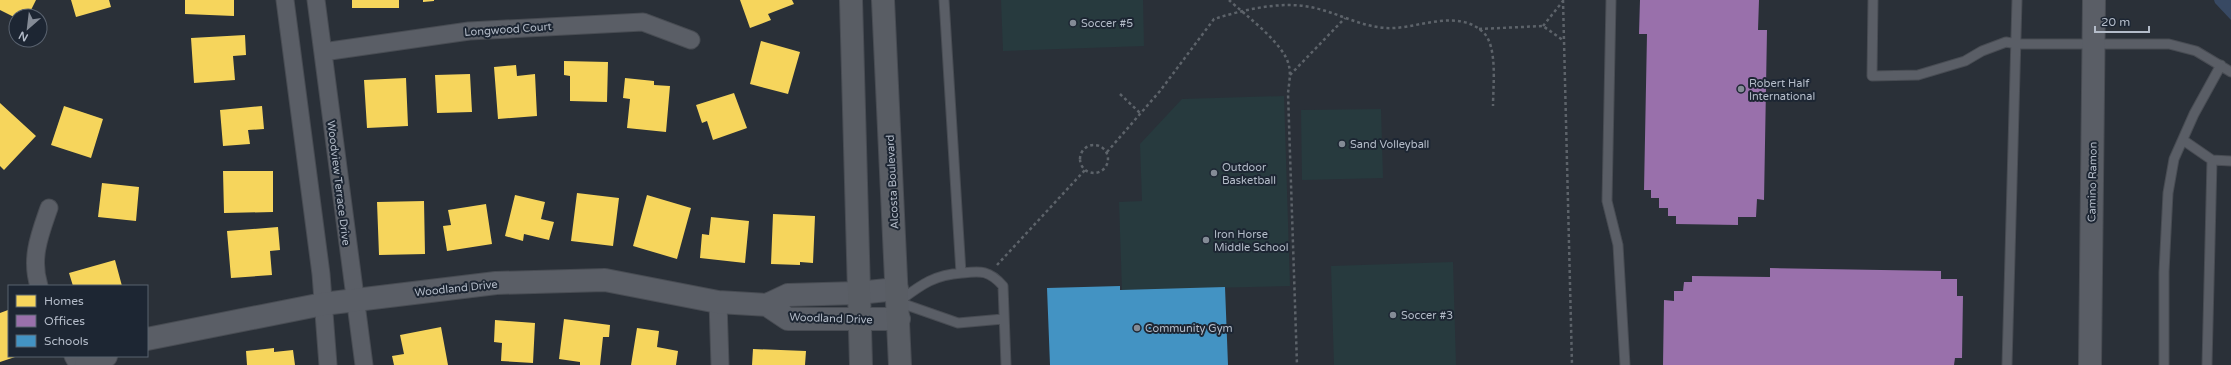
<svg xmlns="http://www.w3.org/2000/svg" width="2231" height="365" font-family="'Varela Round',sans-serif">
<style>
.green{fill:#273a3e}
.water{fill:#384963}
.homes{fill:#f6d55c}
.offices{fill:#9970ab}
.schools{fill:#4393c3}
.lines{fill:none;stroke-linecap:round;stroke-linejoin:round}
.service-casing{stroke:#484c53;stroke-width:11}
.minor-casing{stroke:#484c53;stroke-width:19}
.tertiary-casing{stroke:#484c53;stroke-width:24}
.secondary-casing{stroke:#484c53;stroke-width:24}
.path{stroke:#5d636a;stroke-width:2.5;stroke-dasharray:3 3;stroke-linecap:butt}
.service{stroke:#5a5e66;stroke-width:9}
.minor{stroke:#5a5e66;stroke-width:17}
.tertiary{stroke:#5a5e66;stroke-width:22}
.secondary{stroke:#595d64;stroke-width:22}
.poi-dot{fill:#848b96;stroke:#1d2633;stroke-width:1.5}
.labels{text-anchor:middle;stroke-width:4;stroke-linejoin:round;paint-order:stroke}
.poi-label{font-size:11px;fill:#b4bcc9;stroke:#1d2633;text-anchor:start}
.street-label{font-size:11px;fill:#b4bcc9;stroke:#1d2633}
</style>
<rect width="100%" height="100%" fill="#2a3038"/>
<path class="green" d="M1001 0H1143L1144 46 1003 51Z
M1284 96 1290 286 1122 290 1119 202 1142 201 1140 144 1182 99Z
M1381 109 1383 178 1302 180 1301 110Z
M1453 262 1456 365H1334L1331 266Z"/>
<path class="water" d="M2214 0H2231V20L2215 3Z"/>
<path class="homes" d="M0 0H36L28 16H16V18L0 10Z
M71 0H109L111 7 76 17Z
M185 0H234V16L185 14Z
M352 0H399V8H352Z
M423 0H434V1L423 2Z
M740 0H792L794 4 768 14 771 20 750 28Z
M245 35 246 55 233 56 235 80 194 83 191 38Z
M761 41 800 52 788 94 750 84Z
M564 61 608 62 607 102 570 101V76L564 75Z
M516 65 517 76 535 74 537 116 498 119 494 67Z
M470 74 472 112 437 113 435 75Z
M406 78 408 126 367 128 364 80Z
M625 78 654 81V85L670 86 666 132 627 128 630 99 623 98Z
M734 93 747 128 713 140 707 121 702 123 696 105Z
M0 103 36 136 4 170 0 166Z
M64 106 103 119 91 158 51 145Z
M262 106 264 129 248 130 250 144 223 146 220 110Z
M223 171H273V212L224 213Z
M102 183 139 187 136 221 98 217Z
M577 193 619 198 613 246 571 241Z
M515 195 545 202 541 219 554 222 549 240 524 234 523 241 505 236Z
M647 195 691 208 677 259 633 246Z
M424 201 425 254 379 255 377 202Z
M486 204 492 244 447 251 443 226 451 225 448 210Z
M773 214 815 216 813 263 800 262V265L771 264Z
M711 217 749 221 745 263 700 258 702 234 709 235Z
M278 227 280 250 270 251 272 275 231 278 227 231Z
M115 260 122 286H73L69 273Z
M8 310 9 356H18L0 362V313Z
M564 319 610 325 609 337H603L600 365H580V362L559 359Z
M495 320 535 323 533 363 501 361 502 343 494 342Z
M441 327 448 365H394L392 356 404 354 400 335Z
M637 328 659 331 657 347 678 351 676 365H631Z
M274 348V352L293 350 295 365H247L246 351Z
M753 349 806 351 805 365H752Z"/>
<path class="offices" d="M1640 0H1759L1758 30H1767L1764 200 1757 199 1756 217H1738V225L1676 224V216H1668V208H1659V198H1651V190H1644L1647 34H1639Z
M1770 268 1941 271V279H1957V296H1963L1962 358H1955L1954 365H1663L1664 300 1674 301V291H1683L1684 282H1692V276L1770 277Z"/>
<path class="schools" d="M1120 286V290L1225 287 1228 365H1050L1047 288Z"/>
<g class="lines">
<g class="service-casing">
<path id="service" d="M944 0 961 273
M1611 0 1607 201 1618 245 1625 365
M1873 0 1872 76 1918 75 1965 61 1982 51 2006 42 2017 44H2169L2196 51 2231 72
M2183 140 2212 160 2231 161
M898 302C921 285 933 275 962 273 981 271 989 270 1003 286L1006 365
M898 302 958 323 1003 319
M2007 365 2017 0
M2164 365V272L2168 193 2174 159 2194 114 2221 65
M2207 365 2212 160"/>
</g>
<g class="minor-casing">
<path id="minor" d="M285 0 321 274 328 365
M316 0 364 365
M323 52 469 31 643 22 691 40
M39 286C30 258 40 234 49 208
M718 302 720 365
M73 356 78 365"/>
</g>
<g class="tertiary-casing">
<path id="tertiary" d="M767 305 788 319H899
M147 339 323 304 496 283 605 280 718 302 767 305 788 295 858 293 897 289
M86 365 106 356
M2090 365 2094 0"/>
</g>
<g class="secondary-casing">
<path id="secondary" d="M851 0 861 365
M883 0 900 365"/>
</g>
<path class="path" d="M1229 0C1245 15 1285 44 1289 66 1291 74 1289 84 1288 93L1297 365
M1563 0 1572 365
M1543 26 1563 1
M1479 29 1543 26 1564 41
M1290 75 1345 18
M1120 94 1140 113
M1080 159a14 14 0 1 1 28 0a14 14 0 1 1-28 0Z
M1107 152 1160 91 1214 19C1243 10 1279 1 1310 7 1338 12 1365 30 1395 28 1423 26 1459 10 1483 32 1498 46 1493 86 1493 106
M997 265 1085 170"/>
<use href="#service" class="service"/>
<use href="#minor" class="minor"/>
<use href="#tertiary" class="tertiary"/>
<use href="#secondary" class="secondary"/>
</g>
<g class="poi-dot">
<circle cx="1073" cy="23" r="4"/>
<circle cx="1741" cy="89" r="4"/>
<circle cx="1342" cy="144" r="4"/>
<circle cx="1214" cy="173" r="4"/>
<circle cx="1206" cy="240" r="4"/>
<circle cx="1393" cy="315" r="4"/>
<circle cx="1137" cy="328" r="4"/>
</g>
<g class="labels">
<g class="poi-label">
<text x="1081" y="27">Soccer #5</text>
<text x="1749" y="87">Robert Half<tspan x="1749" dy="13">International</tspan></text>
<text x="1350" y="148">Sand Volleyball</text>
<text x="1222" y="171">Outdoor<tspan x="1222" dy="13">Basketball</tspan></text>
<text x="1214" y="238">Iron Horse<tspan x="1214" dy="13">Middle School</tspan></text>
<text x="1401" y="319">Soccer #3</text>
<text x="1145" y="332">Community Gym</text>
</g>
<g class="street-label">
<text transform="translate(508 29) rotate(-4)" y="4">Longwood Court</text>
<text transform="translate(892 182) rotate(-93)" y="4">Alcosta Boulevard</text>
<text transform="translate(2092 182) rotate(-89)" y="4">Camino Ramon</text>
<text transform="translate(339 183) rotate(83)" y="4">Woodview Terrace Drive</text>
<text transform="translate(456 288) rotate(-6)" y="4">Woodland Drive</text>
<text transform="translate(831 318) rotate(2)" y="4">Woodland Drive</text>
</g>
</g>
<rect x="8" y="285" width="140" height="72" fill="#1d2633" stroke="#59626f"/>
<rect x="16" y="295" width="20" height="12" fill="#f6d55c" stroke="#59626f"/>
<text x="44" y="305" font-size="12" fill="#b4bcc9">Homes</text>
<rect x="16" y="315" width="20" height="12" fill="#9970ab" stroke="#59626f"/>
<text x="44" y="325" font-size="12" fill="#b4bcc9">Offices</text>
<rect x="16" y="335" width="20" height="12" fill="#4393c3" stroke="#59626f"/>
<text x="44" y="345" font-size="12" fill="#b4bcc9">Schools</text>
<g transform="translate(28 28) rotate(208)"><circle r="19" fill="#1d2633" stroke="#59626f"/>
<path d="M0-3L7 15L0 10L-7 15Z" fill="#848b96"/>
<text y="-6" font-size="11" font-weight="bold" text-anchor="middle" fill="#b4bcc9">N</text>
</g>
<path d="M2095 26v6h54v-6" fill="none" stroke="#b4bcc9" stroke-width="2"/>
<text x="2101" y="26" font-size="12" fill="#b4bcc9" stroke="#1d2633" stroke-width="3" paint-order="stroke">20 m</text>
</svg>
